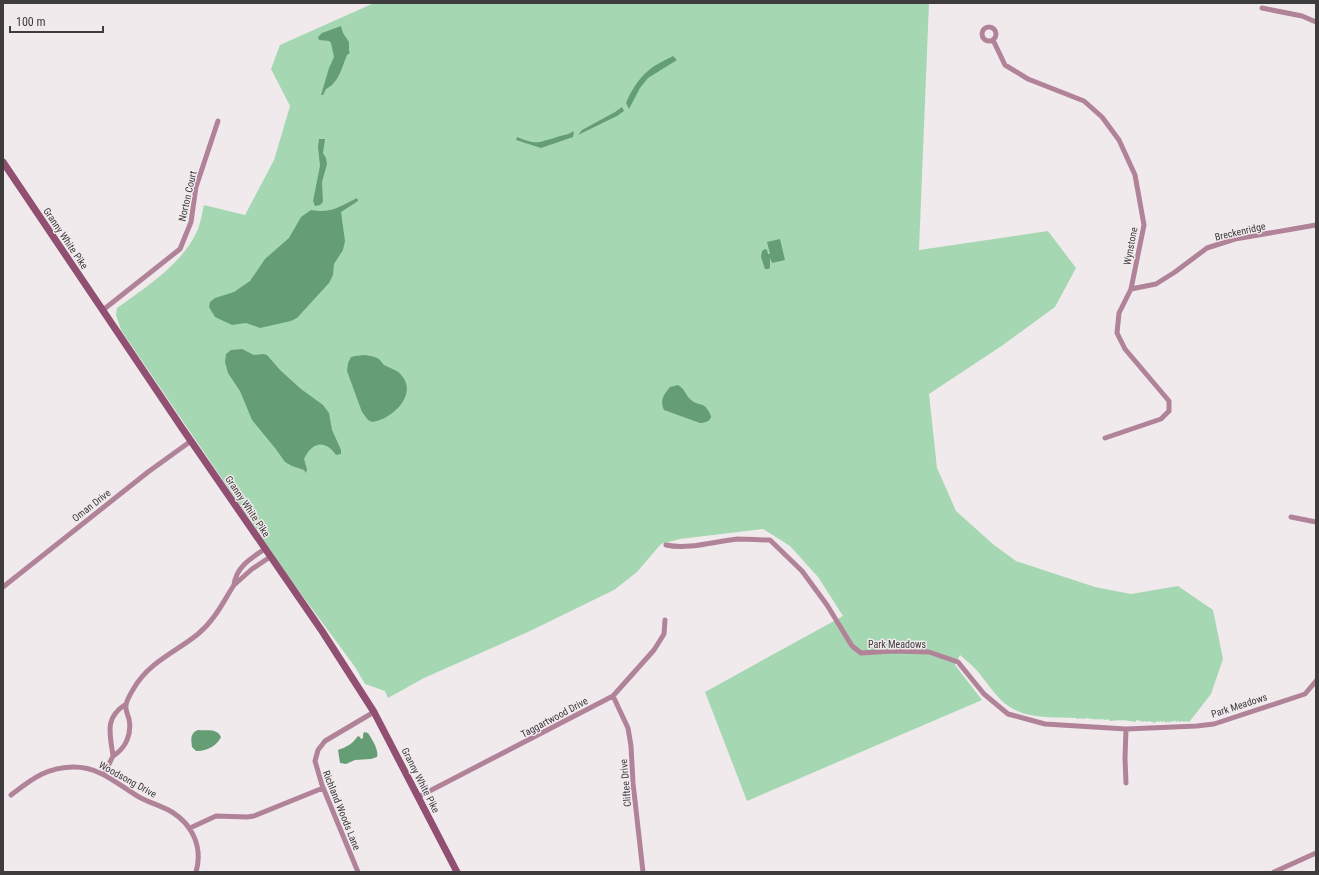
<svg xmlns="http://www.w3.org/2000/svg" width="1319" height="875" font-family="'Roboto Condensed',sans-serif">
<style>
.green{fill:#a5d8b2}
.water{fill:#659e75}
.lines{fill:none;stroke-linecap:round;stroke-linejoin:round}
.street{stroke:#b18399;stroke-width:5}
.secondary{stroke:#914f72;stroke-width:7}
.labels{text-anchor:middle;stroke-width:3;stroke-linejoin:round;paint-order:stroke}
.street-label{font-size:10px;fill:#3e3c3d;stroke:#f1eaed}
</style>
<rect width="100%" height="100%" fill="#f1eaed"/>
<path class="green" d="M374 3H929L919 250 1048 231 1076 268 1055 307 1003 345 929 394 937 468 956 511 994 545 1016 561 1095 587 1131 594 1178 586 1213 610 1223 659 1211 694 1190 721 1188 722 1186 721 1184 722 1182 721 1180 722 1178 721 1176 722 1175 720 1173 722 1171 721 1169 723 1168 721 1166 723 1164 721 1162 722 1161 721 1159 722 1157 721 1155 723 1149 721 1147 722 1145 721 1143 722 1137 720 1135 722C1127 720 1118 720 1110 721L1108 719 1106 720C1100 718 1094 721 1088 718L1082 719 1080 718 1078 719 1076 718C1049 717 1020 720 1000 699 993 692 988 684 982 677 976 668 968 662 960 655L955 665 982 700 747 801 705 692 843 616 818 577 790 546 763 529 680 539 661 544 637 572 614 590 528 632 424 678 388 698 385 691 365 684 355 667 288 576 121 330 116 315 117 308C147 286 183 264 198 229 201 221 202 213 204 205L245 215 274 160 290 106 271 69 280 45Z"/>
<path class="water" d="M341 26 343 33 349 42V51L350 53 347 55C342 67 339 83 326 89L323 95H321L329 68 334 57 331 43 329 41 319 40 318 37 322 33Z
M673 56 677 60 648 78 640 88 629 109 626 103C631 91 638 79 649 70 656 64 666 60 673 56Z
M622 107 624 111 617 116 578 135 582 130 615 112Z
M574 131 573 137 541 148 516 140 517 137C537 145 537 143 557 137 563 135 568 135 574 131Z
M319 139H325L323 153 326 158 327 164 322 182 323 202 320 205 315 206 313 201 320 166 318 147Z
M357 198 358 201 341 212 345 241 343 250 334 264 333 275 329 283 297 318 291 321 260 328 246 323 232 325 215 317 209 307 210 302 215 298 234 292 250 281 265 259 289 238 301 217 311 210C330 214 341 206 357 198Z
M780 239 785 260 772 263 770 258V267L769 269H765L761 257 762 251 765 249 767 250 768 254H770L767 242Z
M242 349 254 355 263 354 267 355 280 370 301 389 323 405 329 413 332 430 341 450V454L336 455C325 439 312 442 304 459L307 469 306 473 304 470 292 466 285 462 275 448 252 420 240 391 228 373 225 362 226 354 231 350Z
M365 355C370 356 376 356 380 360 382 362 383 365 386 366 392 369 398 370 402 376 418 395 391 420 372 422L368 420 362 412 347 371 348 363 351 357 355 356Z
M678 385C685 389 685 394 690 399 699 408 704 399 711 416 711 421 705 423 700 423L664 410C659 400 665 393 670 387Z
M198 730C207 731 217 728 221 737 217 746 205 752 196 751L192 747C191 740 190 733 198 730Z
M364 732 368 733C372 739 379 750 377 757L371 759 355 760 346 764 340 763 338 750C347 747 352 744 358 736L360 737 361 739 363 738V735Z"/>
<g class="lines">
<path class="street" d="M1262 8 1302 16 1316 22
M982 34a7 7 0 1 1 14 0a7 7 0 1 1-14 0Z
M993 40 1005 65 1028 79 1084 101 1102 117 1119 140 1135 175 1144 225 1131 289 1119 313 1117 333 1125 349 1169 401V411L1161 419 1105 438
M1131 289 1156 284 1175 272 1207 248 1235 239 1316 225
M103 310 180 249 191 222 196 187 218 121
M1291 517 1316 522
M666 545C689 550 715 541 738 539 749 539 759 540 770 540L802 571 827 605 852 646 861 653 893 651 929 652 958 662 984 694 1008 714 1045 724 1126 729 1197 726 1214 724 1305 694 1316 681
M265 549C251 558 236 567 234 585L252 569 270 557
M3 587 148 472 191 441
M613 696 628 728 631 746 633 783 643 872
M126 704C104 718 110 733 113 756 126 748 132 734 129 719 128 715 125 710 126 705 127 699 131 693 134 688 149 662 176 652 198 634 215 620 223 602 234 585
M1126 729 1125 758 1126 783
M104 774 113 756
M11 795C32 779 47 767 74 767 100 767 117 784 139 797 150 803 162 806 172 812 193 825 203 848 196 872
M418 797 613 696 654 650 664 634 665 620
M190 828 216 816 247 817 254 816 323 788
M358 872 322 785 315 761 318 750 325 741 374 712
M1274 872 1316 853"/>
<path class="secondary" d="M3 162 182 428 322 631 374 712 457 872"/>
</g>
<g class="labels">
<g class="street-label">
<text transform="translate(187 196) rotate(-77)" y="4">Norton Court</text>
<text transform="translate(1240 231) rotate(-13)" y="4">Breckenridge</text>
<text transform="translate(66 238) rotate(56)" y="4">Granny White Pike</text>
<text transform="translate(1130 246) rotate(-79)" y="4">Wynstone</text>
<text transform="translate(91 505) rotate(-38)" y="4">Oman Drive</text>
<text transform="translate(248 506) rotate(56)" y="4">Granny White Pike</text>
<text x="897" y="648">Park Meadows</text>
<text transform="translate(1239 705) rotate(-18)" y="4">Park Meadows</text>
<text transform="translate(554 717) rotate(-28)" y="4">Taggartwood Drive</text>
<text transform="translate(128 779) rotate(29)" y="4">Woodsong Drive</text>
<text transform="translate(421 780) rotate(63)" y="4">Granny White Pike</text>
<text transform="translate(625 783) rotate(-95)" y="4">Cliftee Drive</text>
<text transform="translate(342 810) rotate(68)" y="4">Richland Woods Lane</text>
</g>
</g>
<rect width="1319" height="875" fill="none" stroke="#3e3c3d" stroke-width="8"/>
<path d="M10 26v6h93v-6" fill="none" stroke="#3e3c3d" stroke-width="2"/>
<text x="16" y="26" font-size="12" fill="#3e3c3d" stroke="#f1eaed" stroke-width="3" paint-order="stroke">100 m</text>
</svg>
